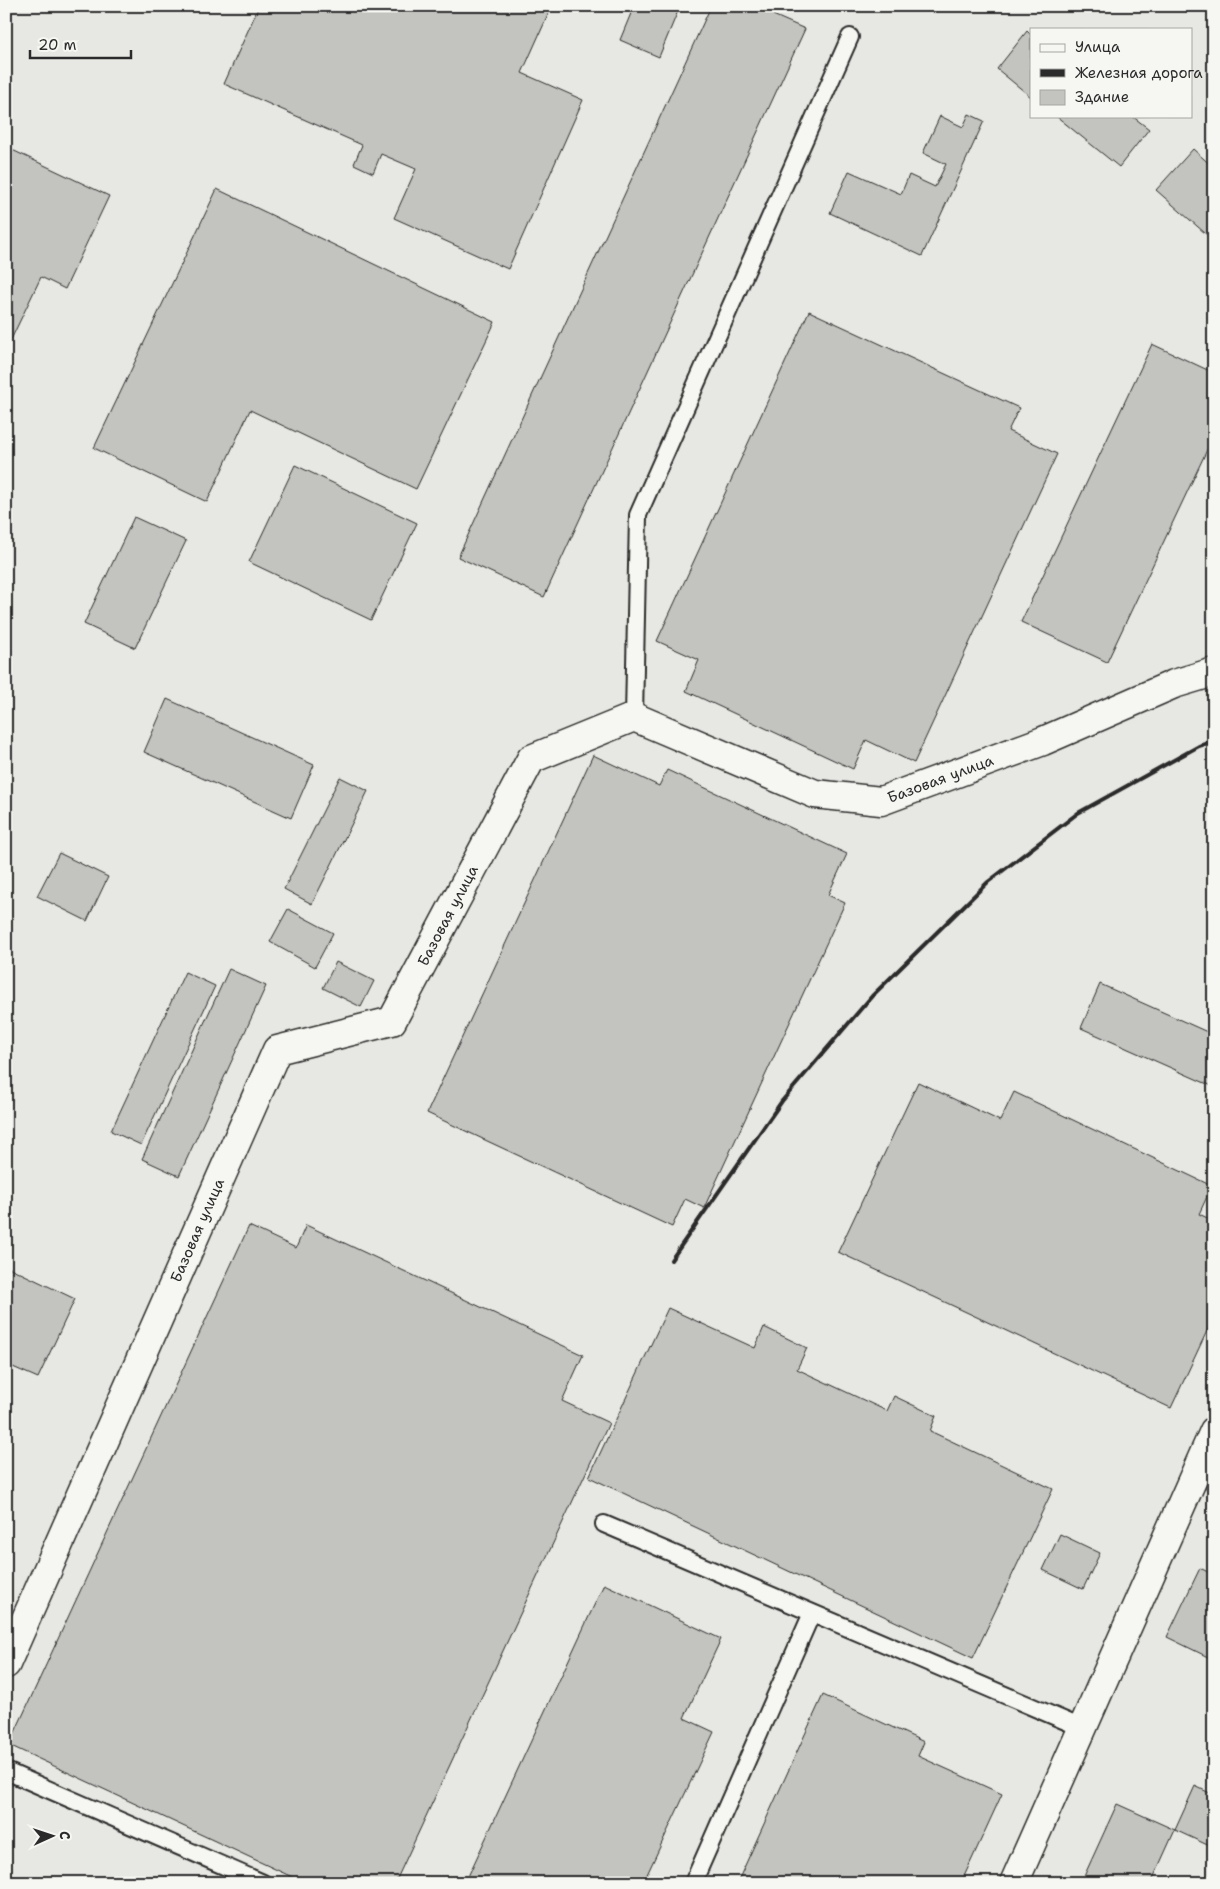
<svg xmlns="http://www.w3.org/2000/svg" width="1220" height="1889" font-family="'Shantell Sans',sans-serif">
<style>
.built{fill:#e7e7e3;fill-rule:evenodd}
.building{fill:#c3c3c0;stroke:#2b2b2b}
.lines{fill:none;stroke-linecap:round;stroke-linejoin:round}
.service-casing{stroke:#2b2b2b;stroke-width:20}
.minor-casing{stroke:#2b2b2b;stroke-width:31}
.service{stroke:#f6f6f2;stroke-width:16}
.minor{stroke:#f6f6f2;stroke-width:28}
.rail{stroke:#2b2b2b;stroke-width:4}
.labels{text-anchor:middle;stroke-width:4;stroke-linejoin:round;paint-order:stroke}
.street-label{font-size:15px;fill:#2b2b2b;stroke:#f6f6f2}
</style>
<rect width="100%" height="100%" fill="#f6f6f2"/>
<filter id="ink" filterUnits="userSpaceOnUse"><feTurbulence type="fractalNoise" baseFrequency=".02" numOctaves="2"/><feDisplacementMap in="SourceGraphic" scale="10" xChannelSelector="R" yChannelSelector="G"/><feConvolveMatrix kernelMatrix="1 2 1 2 8 2 1 2 1" color-interpolation-filters="sRGB"/></filter>
<g filter="url(#ink)">
<path class="built" d="M6 6H1214V1883H6ZM1031 29H1191V116H1031Z"/>
<path class="building" d="M259 6H552L522 73 583 100 508 269 394 218 416 169 381 154 373 173 354 164 362 145 224 84Z
M634 6H680L659 57 620 40Z
M711 6H777L773 15 805 29 544 597 458 557Z
M1027 31 1031 35V97L997 69Z
M969 114 984 121 922 256 830 213 849 171 901 194 909 175 935 187 946 164 923 153 940 116 963 127Z
M1056 116H1132L1149 129 1119 167Z
M6 147 109 196 65 289 41 277 6 350Z
M1193 149 1214 168V241L1156 190Z
M217 189 495 322 416 489 250 410 207 502 94 448Z
M809 311 1019 408 1008 431 1057 454 914 763 866 740 853 769 686 691 699 660 657 641Z
M1152 344 1214 373V435L1107 662 1021 622Z
M295 465 417 523 371 620 249 562Z
M134 517 186 541 135 648 84 624Z
M167 699 314 765 291 818 144 752Z
M593 755 659 786 667 770 847 854 828 895 845 903 704 1208 685 1199 672 1227 427 1113Z
M340 777 368 791 312 904 284 889Z
M59 853 108 877 87 921 37 896Z
M288 909 333 933 315 967 270 942Z
M336 962 374 981 361 1007 323 988Z
M229 969 266 986 179 1176 142 1159Z
M185 972 215 986 141 1145 111 1131Z
M1100 984 1214 1035V1087L1081 1028Z
M918 1082 1000 1121 1014 1092 1212 1186 1199 1214 1214 1221V1316L1171 1408 838 1252Z
M306 1225 583 1355 562 1401 609 1423 395 1883H305L9 1745 249 1226 296 1248Z
M6 1266 75 1299 38 1378 6 1364Z
M668 1308 755 1348 764 1327 807 1348 797 1369 887 1411 894 1396 936 1416 930 1431 1053 1489 973 1658 589 1477Z
M1060 1534 1100 1553 1083 1589 1043 1570Z
M1200 1568 1214 1575V1660L1167 1637Z
M604 1584 721 1639 684 1718 714 1732 643 1883H465Z
M823 1695 924 1742 918 1756 1002 1794 961 1883H737Z
M1195 1786 1214 1795V1848L1175 1830Z
M1117 1804 1175 1830 1151 1883H1081Z"/>
<g class="lines">
<g class="service-casing">
<path id="service" d="M634 717 638 515 850 37
M604 1524 1082 1728
M6 1771 263 1883
M693 1883 812 1613"/>
</g>
<g class="minor-casing">
<g id="minor">
<path id="s1" d="M6 1664 277 1050 392 1021 531 759 634 717 815 794 881 801 1043 741 1174 684 1214 672"/>
<path d="M1014 1883 1214 1431"/>
</g>
</g>
<use href="#service" class="service"/>
<use href="#minor" class="minor"/>
<path class="rail" d="M671 1260 782 1101 872 996 988 882 1078 813 1199 746 1214 741"/>
</g>
</g>
<g class="labels">
<g class="street-label">
<text dy="5" stroke="none"><textPath href="#s1" startOffset="1524">Базовая улица</textPath></text>
<text dy="5" stroke="none"><textPath href="#s1" startOffset="909">Базовая улица</textPath></text>
<text dy="5" stroke="none"><textPath href="#s1" startOffset="474">Базовая улица</textPath></text>
</g>
</g>
<rect width="1220" height="1889" fill="none" stroke="#f6f6f2" stroke-width="25"/>
<rect x="12" y="12" width="1195" height="1864" fill="none" stroke="#2b2b2b" stroke-width="2" filter="url(#ink)"/>
<rect x="1030" y="28" width="162" height="90" fill="#f6f6f2" stroke="#a5a5a2"/>
<rect x="1040" y="44" width="25" height="8" fill="#f6f6f2" stroke="#a5a5a2"/>
<text x="1075" y="52" font-size="15" fill="#2b2b2b">Улица</text>
<rect x="1040" y="69" width="25" height="8" fill="#2b2b2b" stroke="#a5a5a2"/>
<text x="1075" y="78" font-size="15" fill="#2b2b2b">Железная дорога</text>
<rect x="1040" y="90" width="25" height="15" fill="#c3c3c0" stroke="#a5a5a2"/>
<text x="1075" y="102" font-size="15" fill="#2b2b2b">Здание</text>
<g transform="translate(52 1836) rotate(87)" stroke="#f6f6f2" stroke-width="4" paint-order="stroke">
<path d="M0-4L9 19L0 12L-9 19Z" fill="#2b2b2b"/>
<text y="-8" font-size="14" font-weight="bold" text-anchor="middle" fill="#2b2b2b">С</text>
</g>
<path d="M30 50v8h101v-8" fill="none" stroke="#2b2b2b" stroke-width="2.5"/>
<text x="38" y="50" font-size="15" fill="#2b2b2b" stroke="#f6f6f2" stroke-width="4" paint-order="stroke">20 m</text>
</svg>
